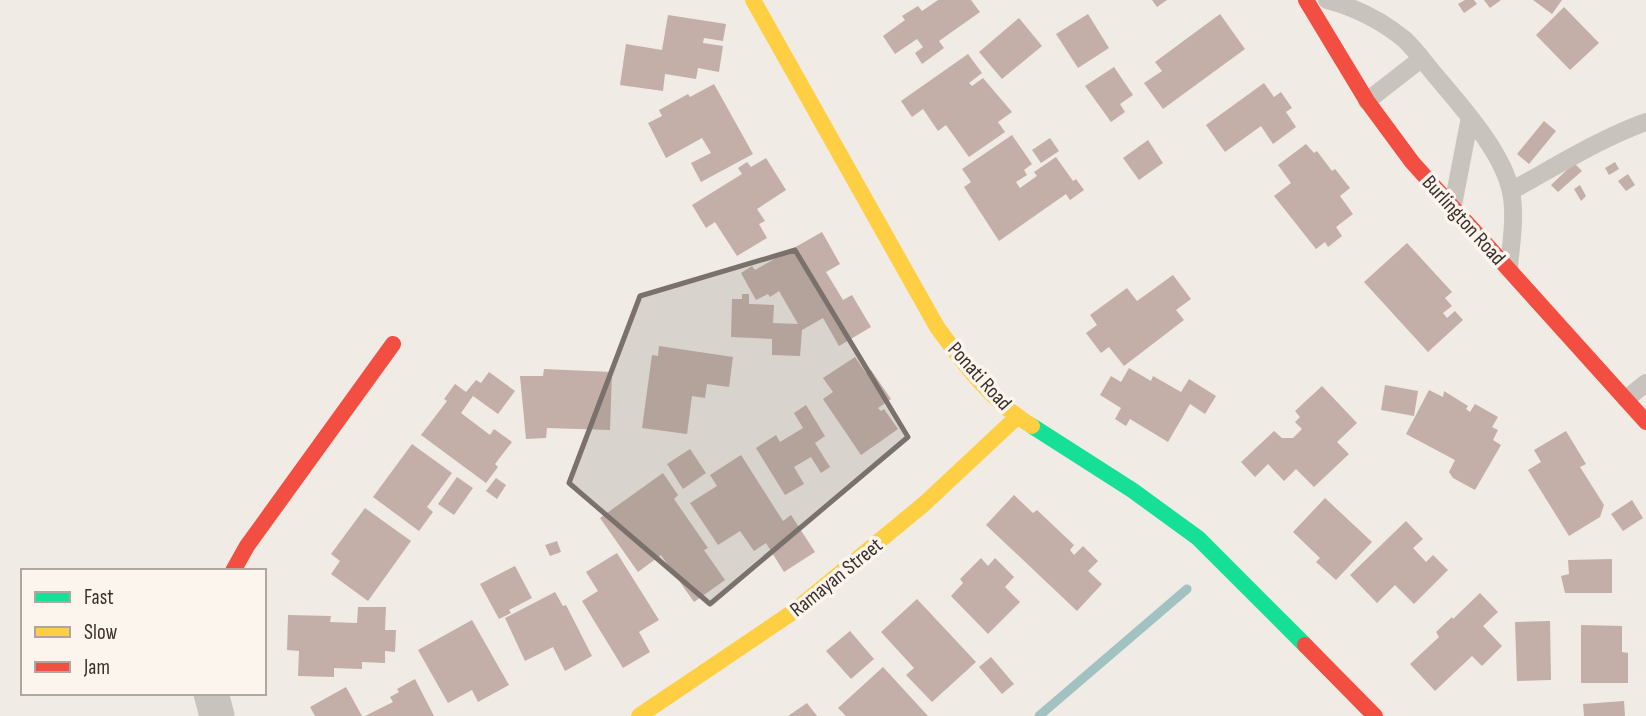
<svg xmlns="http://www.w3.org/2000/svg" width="1646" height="716" font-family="'Sofia Sans Condensed',sans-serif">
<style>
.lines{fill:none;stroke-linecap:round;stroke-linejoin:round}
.stream{stroke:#a1c2c1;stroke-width:9}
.building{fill:#c3afa7}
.lane{stroke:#c9c3be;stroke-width:18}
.street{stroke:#c9c3be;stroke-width:35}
.fast{stroke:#16e098;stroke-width:16}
.slow{stroke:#ffcf43;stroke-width:16}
.jam{stroke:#f24e42;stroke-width:16}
.marked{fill:#7a716c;fill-opacity:0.2;stroke:#7a716c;stroke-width:5;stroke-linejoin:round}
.labels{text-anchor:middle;stroke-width:7;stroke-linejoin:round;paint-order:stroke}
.street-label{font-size:21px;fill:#3b302b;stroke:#fbf5ee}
</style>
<rect width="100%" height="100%" fill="#f0ebe5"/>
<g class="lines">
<path class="stream" d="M1039 716 1187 589"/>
</g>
<path class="building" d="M938 0H971L980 12 939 41 944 48 922 64 915 53 923 47 917 39 895 54 883 36 905 20 902 16 918 6 922 11Z
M1152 0H1167L1157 7Z
M1465 0H1474L1477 4 1464 13 1458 4Z
M1484 0H1501L1490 8Z
M1533 0H1562L1552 14Z
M1564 7 1599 43 1570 70 1536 35Z
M1088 14 1109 48 1078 68 1056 34Z
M1220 14 1245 49 1163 109 1144 83 1162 71 1155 62Z
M668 15 726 24 723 41 704 38 703 43 723 46 719 72 698 68 696 79 665 74 663 91 620 85 626 44 662 50Z
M1019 18 1042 46 1002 79 979 52Z
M968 54 982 73 969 83 972 86 983 78 1012 112 998 122 1005 132 969 157 946 125 938 131 923 109 912 117 901 101Z
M1114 67 1133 95 1120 104 1125 112 1111 122 1085 86Z
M1264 83 1274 97 1281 92 1292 108 1286 112 1296 127 1273 144 1261 126 1225 152 1206 125Z
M714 84 753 154 701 182 691 163 711 153 702 138 666 158 648 123 662 116 659 110 688 94 690 97Z
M1544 121 1556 131 1529 164 1517 154Z
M1012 135 1032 164 1024 170 1027 175 1016 182 1020 188 1037 176 1034 172 1056 157 1073 181 1076 179 1084 190 1070 200 1066 194 999 241 964 187 971 182 962 169Z
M1050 138 1059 151 1041 163 1032 150Z
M1148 140 1163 163 1139 180 1123 158Z
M1306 144 1314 153 1317 151 1332 171 1335 169 1350 188 1340 196 1353 214 1336 227 1342 236 1328 247 1325 242 1316 249 1274 196 1291 183 1278 165Z
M766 158 786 190 757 209 765 221 759 224 767 238 737 256 715 222 706 228 692 205 742 174 738 168 747 162 751 167Z
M1615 162 1619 169 1609 175 1605 168Z
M1574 163 1582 171 1558 192 1551 185Z
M1628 174 1635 185 1626 191 1618 181Z
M1580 185 1586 196 1581 201 1574 189Z
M822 232 840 264 826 272 843 300 852 295 871 327 839 346 823 318 802 330 800 356 772 355V339L731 337 732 299H742V294H749V304L774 305 773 323 798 324 779 291 770 297 768 294 756 300 741 273 752 266 755 270Z
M1407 243 1452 292 1445 298 1452 306 1443 313 1447 318 1455 311 1463 320 1428 352 1364 282Z
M1173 275 1191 299 1176 310 1184 320 1124 366 1109 347 1101 353 1086 333 1097 325 1090 315 1127 288 1137 301Z
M659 346 733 357 729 387 707 384 705 398 692 396 687 434 642 428 652 355 658 356Z
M855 357 866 373 871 370 891 399 878 408 881 411 884 409 898 429 861 455 823 399 833 392 823 378Z
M1129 368 1151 381 1153 376 1181 392 1189 379 1216 396 1205 414 1190 404 1168 442 1130 419 1126 426 1115 419 1121 408 1100 395 1111 376 1121 382Z
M544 369 612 372 610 430 547 428 546 438 526 439 520 376H543Z
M489 372 515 391 498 414 473 396 461 413 490 435 494 429 512 442 495 464 498 467 486 483 421 435 447 401 444 399 455 384 466 392 476 380 481 383Z
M1385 385 1418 391 1414 416 1381 410Z
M1322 386 1357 423 1337 442 1349 454 1314 487 1296 469 1284 481 1268 464 1255 477 1241 462 1274 431 1282 438H1293L1302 429 1295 422 1300 417 1295 411Z
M1429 390 1443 397 1444 391 1468 406 1466 409 1470 412 1475 404 1498 417 1492 427 1498 430 1493 440 1501 445 1475 490 1453 478 1449 472 1455 460 1406 434Z
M806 405 825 436 815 443 830 467 821 473 811 457 794 467 804 484 785 495 756 448 776 435 780 442 803 428 794 413Z
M1566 431 1586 464 1580 467 1604 505 1600 517 1569 536 1528 470 1541 462 1534 450Z
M412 444 452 473 427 507 433 512 419 531 373 497Z
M690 449 706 473 683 489 667 464Z
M741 455 783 521 791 515 815 552 784 572 766 543 754 551 740 531 718 545 690 503 717 486 710 475Z
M663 473 678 495 674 499 708 548 704 550 725 580 694 602 661 555 638 572 600 518Z
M457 477 473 488 454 515 438 504Z
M496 478 506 485 497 499 486 491Z
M1014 495 1033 513 1037 510 1074 545 1070 550 1074 555 1083 546 1098 561 1088 571 1102 584 1077 611 986 525Z
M1325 498 1372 542 1336 580 1316 562 1320 558 1293 532Z
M1632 500 1643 518 1623 531 1611 514Z
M365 508 411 541 368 601 331 574 340 561 331 554Z
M1406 521 1423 539 1413 548 1426 562 1433 555 1448 570 1414 604 1395 585 1377 603 1350 575Z
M557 541 561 552 550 556 545 545Z
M617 553 659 620 639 632 650 652 623 668 582 601 598 591 586 572Z
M981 558 988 566 995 558 1014 577 1005 587 1020 602 988 634 951 596 963 583 960 579Z
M1612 559V593H1565L1561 576 1569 574 1568 560Z
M515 566 532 598 509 610 511 613 499 619 480 584Z
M555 592 563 606 566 605 592 656 565 671 553 647 525 661 505 618Z
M1480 593 1498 612 1483 626 1502 646 1482 666 1472 656 1435 691 1410 664 1439 637 1436 632 1452 617 1453 619Z
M917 599 976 662 932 702 906 675 914 668 881 632Z
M358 607H386L385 630H396L395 652 385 651V663L362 662V669L334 668V677L298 676 299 651 287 650 288 615 331 616 330 622 357 623Z
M472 620 509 685 478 702 472 690 448 703 418 650Z
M1550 621 1551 680 1517 681 1515 622Z
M1581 625 1622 626V652L1628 653V683H1581Z
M850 631 874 659 851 679 826 651Z
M991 657 1014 684 1002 694 979 667Z
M883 667 928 716H846L838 708Z
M415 679 434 716H365L393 702 390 697 399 692 397 689Z
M346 687 362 716H315L310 707Z
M1624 701 1625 716H1584L1583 704Z
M807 703 817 716H788Z"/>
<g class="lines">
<path class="lane" d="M1327 0C1354 7 1382 21 1404 39 1415 49 1425 63 1435 75 1461 106 1503 152 1511 192 1516 216 1511 243 1509 267
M1367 101 1421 59
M1511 191C1555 167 1599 139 1646 122
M1453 205 1470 117
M1626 399 1646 383"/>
<path class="street" d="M211 693 217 716"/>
<path class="fast" d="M1032 426 1132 490 1198 538 1305 645"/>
<path class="slow" d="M753 0 937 327C964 364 992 402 1032 426
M639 716 793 612 924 504 1017 417"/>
<path class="jam" d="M1306 0 1367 101 1412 162 1646 422
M233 571 247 546 393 344
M1305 645 1375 716"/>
</g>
<path class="marked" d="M795 250 908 437 710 604 569 483 640 296Z"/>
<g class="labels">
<g class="street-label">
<text transform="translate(1464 220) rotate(48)" y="7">Burlington Road</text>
<text transform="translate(980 376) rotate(48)" y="7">Ponati Road</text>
<text transform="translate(836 577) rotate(-39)" y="7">Ramayan Street</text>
</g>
</g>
<rect x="21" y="569" width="245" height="126" fill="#fbf5ee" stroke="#aea6a0" stroke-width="2"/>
<rect x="35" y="592" width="35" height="10" fill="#16e098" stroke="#aea6a0" stroke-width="2"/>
<text x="84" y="604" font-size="21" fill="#3b302b">Fast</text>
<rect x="35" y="627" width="35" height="10" fill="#ffcf43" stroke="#aea6a0" stroke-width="2"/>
<text x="84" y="639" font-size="21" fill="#3b302b">Slow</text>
<rect x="35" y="662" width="35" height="10" fill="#f24e42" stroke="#aea6a0" stroke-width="2"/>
<text x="84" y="674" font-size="21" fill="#3b302b">Jam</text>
</svg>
